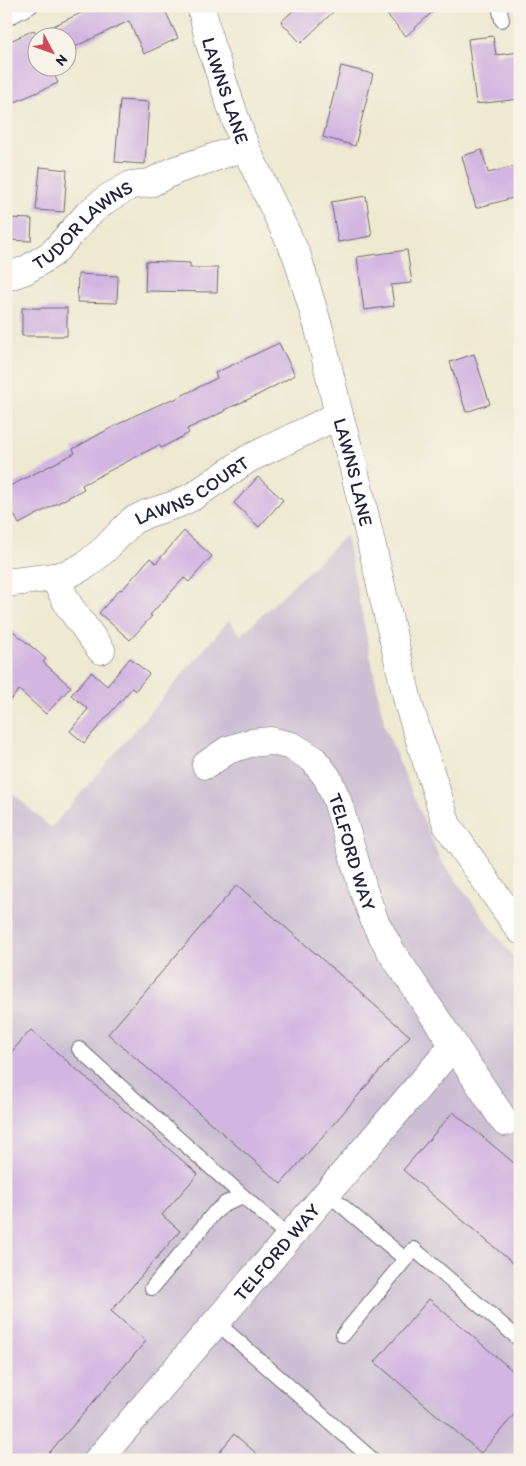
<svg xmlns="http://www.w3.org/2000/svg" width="526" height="1466" font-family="Itim,sans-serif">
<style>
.industrial{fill:#ccbed3}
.building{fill:#d2b5e1}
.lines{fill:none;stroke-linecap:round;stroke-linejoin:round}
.lane-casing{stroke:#6a6870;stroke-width:16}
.street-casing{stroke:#6a6870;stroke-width:29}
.lane{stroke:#fff;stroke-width:14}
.street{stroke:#fff;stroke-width:28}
.labels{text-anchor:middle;stroke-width:4;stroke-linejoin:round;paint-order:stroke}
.street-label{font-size:19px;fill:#22223b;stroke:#f7f3e8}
</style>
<rect width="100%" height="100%" fill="#f7f3e8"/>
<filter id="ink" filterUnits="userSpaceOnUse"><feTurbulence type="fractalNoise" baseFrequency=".02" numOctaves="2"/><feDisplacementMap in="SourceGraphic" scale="10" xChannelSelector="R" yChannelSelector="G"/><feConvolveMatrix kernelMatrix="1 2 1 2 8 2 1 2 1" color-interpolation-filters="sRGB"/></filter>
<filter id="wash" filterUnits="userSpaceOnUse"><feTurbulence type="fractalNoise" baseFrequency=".0096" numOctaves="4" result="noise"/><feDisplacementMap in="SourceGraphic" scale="20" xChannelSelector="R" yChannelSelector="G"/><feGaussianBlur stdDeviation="1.12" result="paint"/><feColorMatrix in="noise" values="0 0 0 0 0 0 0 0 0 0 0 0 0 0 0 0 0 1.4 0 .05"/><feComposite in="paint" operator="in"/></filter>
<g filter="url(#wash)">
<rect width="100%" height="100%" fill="#efe9d1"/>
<path class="industrial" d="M346 535 385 728 440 859 520 966V1460H6V787L51 828 229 620 241 635Z"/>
<g id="blocks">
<path class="building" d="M96 6H163L178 38 144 54 129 21 68 50V38H38V68H51L58 83 6 106V43L34 30 36 34Z
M298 6H339L301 43 281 22Z
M379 6H439L406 36Z
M493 36 496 55 520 52V99L476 104 468 39Z
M341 66 373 74 355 146 323 137Z
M120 100 149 102 145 164 115 162Z
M482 150 488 173 520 165V196L476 208 462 156Z
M40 167 67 170 64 212 36 210Z
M366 196 372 236 338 242 331 202Z
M10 218 32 219 31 241 8 240Z
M407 250 412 283 391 285 394 306 364 310 357 257Z
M146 261 190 263V268H218L217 292 145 291Z
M78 274 118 276 117 303 77 302Z
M22 308H67V336H22Z
M279 343 295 375 258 395 224 410 225 411 187 429 189 433 161 448 159 445 82 485 84 489 19 524 6 499V488L75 453 73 449 107 430 136 415 172 399 173 400 217 378 215 373Z
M474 354 490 404 466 412 450 362Z
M258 477 283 500 259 527 234 503Z
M184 531 212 556 189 582 184 578 150 615 152 616 130 640 99 613 120 589 122 590 150 558 156 563Z
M6 625 46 659 43 662 71 687 46 714 19 690 6 705Z
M130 658 149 674 135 691 132 688 84 743 70 731 88 709 71 695 91 672 107 686Z
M237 885 410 1036 281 1184 108 1034Z
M31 1030 198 1174 162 1215 180 1231 111 1311 146 1341 43 1460H6V1058Z
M453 1112 520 1168V1269L403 1170Z
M429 1299 520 1377V1408L481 1453 375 1362Z
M234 1434 264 1460H213Z"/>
</g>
</g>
<g filter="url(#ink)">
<use href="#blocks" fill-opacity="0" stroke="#6a6870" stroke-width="1"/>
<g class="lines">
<g class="lane-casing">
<path id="lane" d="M499 6 502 20
M6 19 31 6
M79 1049 153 1116 289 1237
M327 1193 405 1259
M152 1288 214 1213 226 1203 243 1196
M216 1322 373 1460
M343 1335 414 1249 520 1340"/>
</g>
<g class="street-casing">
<g id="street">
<path id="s1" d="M201 6 210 44 245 147 297 256 319 329 339 415 353 465 409 706 447 825 520 930"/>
<path id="s2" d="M6 277 26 270 53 253 88 214 108 198 131 185 150 183 176 170 245 147"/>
<path d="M54 577 69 606 101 650"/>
<path id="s3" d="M6 583 54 577 68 574 86 565 105 549 132 521 146 514 177 504 192 497 248 459 339 415"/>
<path id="s4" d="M206 765 228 750 250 743 271 741 292 746 313 759 327 777 337 800 363 889 375 922 391 951 505 1122"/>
<path id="s5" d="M98 1460 454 1045"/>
</g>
</g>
<use href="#lane" class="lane"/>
<use href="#street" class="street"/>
</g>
</g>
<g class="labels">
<g class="street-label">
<text dy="7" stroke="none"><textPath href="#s1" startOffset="88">LAWNS LANE</textPath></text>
<text dy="7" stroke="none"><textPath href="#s2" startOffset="94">TUDOR LAWNS</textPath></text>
<text dy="7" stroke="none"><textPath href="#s1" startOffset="492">LAWNS LANE</textPath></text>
<text dy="7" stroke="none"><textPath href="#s3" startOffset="214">LAWNS COURT</textPath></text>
<text dy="7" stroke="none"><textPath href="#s4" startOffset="219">TELFORD WAY</textPath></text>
<text dy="7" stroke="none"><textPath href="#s5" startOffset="274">TELFORD WAY</textPath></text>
</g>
</g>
<rect width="526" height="1466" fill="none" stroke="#f7f3e8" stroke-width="25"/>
<g transform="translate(52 52) rotate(131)"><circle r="24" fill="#f7f3e8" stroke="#a29fa3"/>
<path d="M0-4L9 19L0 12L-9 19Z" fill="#d1495b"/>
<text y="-8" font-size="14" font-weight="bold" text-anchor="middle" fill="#22223b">N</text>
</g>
</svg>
